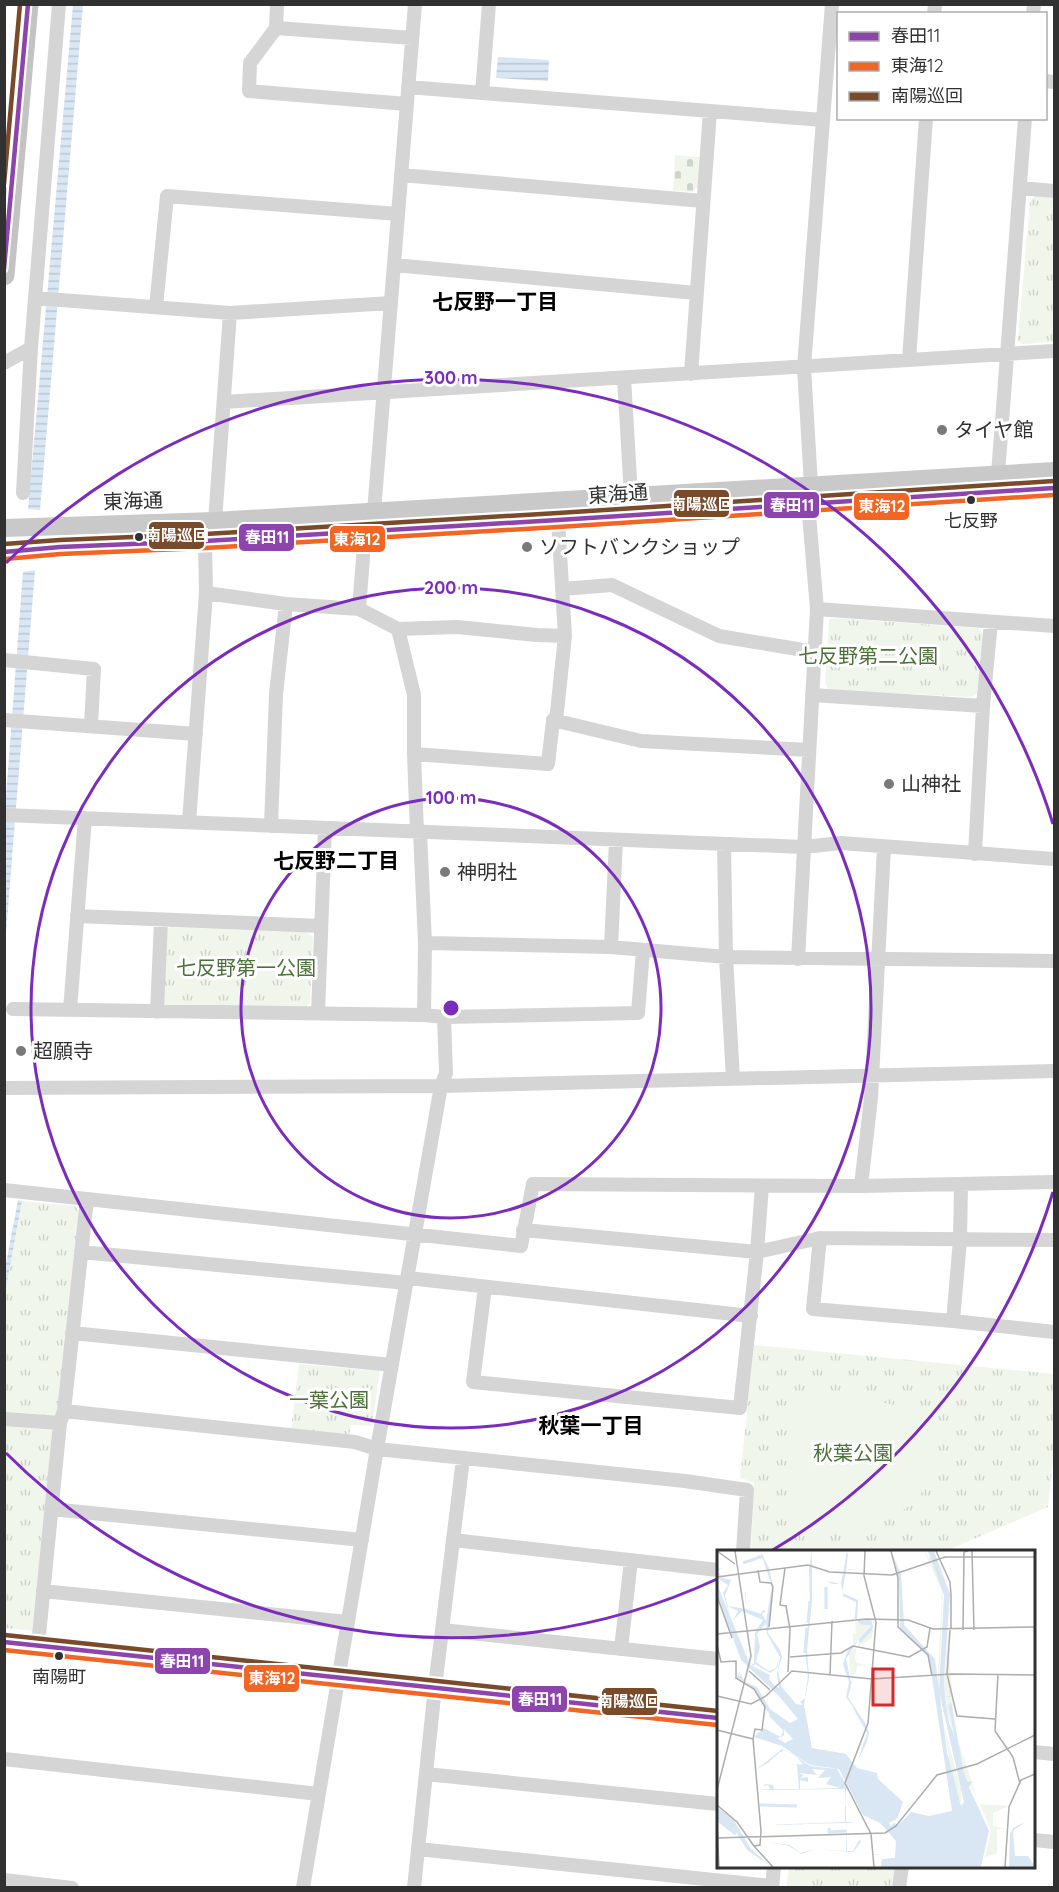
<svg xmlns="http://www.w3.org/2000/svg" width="1059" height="1892" font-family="Quicksand,'Noto Sans JP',sans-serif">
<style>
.cemetery{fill:url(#cemetery-stones)}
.park{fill:url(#park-tufts)}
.pitch{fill:#f1f6ed}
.water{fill:url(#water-rules)}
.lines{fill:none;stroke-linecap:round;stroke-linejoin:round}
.minor{stroke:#d5d5d5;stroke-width:14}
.major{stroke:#c9c9c9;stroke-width:18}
.highway{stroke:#c3c3c3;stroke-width:21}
.bus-1-casing{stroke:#fff;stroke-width:9}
.bus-2-casing{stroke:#fff;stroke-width:9}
.bus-3-casing{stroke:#fff;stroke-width:9}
.bus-1{stroke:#8e44ad;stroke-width:4.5}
.bus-2{stroke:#f26522;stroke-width:4.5}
.bus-3{stroke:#7a4b2a;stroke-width:4.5}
.ring{fill:none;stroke:#7b2cbf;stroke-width:3}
.poi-dot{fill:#797979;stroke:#fff;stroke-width:2}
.bus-dot{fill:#313131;stroke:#fff;stroke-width:2}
.labels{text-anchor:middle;stroke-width:6;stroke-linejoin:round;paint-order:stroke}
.bus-label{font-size:18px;fill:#313131;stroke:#fff}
.poi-label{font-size:20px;fill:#313131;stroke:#fff;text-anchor:start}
.street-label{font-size:20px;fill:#313131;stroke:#fff}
.park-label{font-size:20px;fill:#4c7139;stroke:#fff}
.neighbourhood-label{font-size:21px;font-weight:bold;fill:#000;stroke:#fff}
.inset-river{fill:none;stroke:#d9e6f4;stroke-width:3}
.inset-road{fill:none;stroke:#adadad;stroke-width:1.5}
.view{fill:#d62828;fill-opacity:0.15;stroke:#d62828;stroke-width:3}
.inset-edge{fill:none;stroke:#313131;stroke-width:3}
.centre{fill:#7b2cbf;stroke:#fff;stroke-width:3}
.ring-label{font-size:18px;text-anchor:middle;font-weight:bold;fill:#7b2cbf;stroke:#fff;stroke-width:6;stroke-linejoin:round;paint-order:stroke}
.line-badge{stroke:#fff;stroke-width:2}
.badge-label{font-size:16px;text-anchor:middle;font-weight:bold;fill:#fff}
</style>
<defs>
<pattern id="cemetery-stones" width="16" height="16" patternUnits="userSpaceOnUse" patternTransform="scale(1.5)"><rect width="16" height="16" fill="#f1f6ed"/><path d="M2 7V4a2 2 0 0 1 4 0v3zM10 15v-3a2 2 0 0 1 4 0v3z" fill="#cfd3cc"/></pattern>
<pattern id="park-tufts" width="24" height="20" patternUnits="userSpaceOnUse" patternTransform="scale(1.5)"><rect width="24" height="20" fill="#f1f6ed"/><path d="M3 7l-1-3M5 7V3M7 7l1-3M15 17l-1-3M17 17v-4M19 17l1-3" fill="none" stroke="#cfd3cc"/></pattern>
<pattern id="water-rules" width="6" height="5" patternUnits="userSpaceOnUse" patternTransform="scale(1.5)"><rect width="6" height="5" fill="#d9e6f4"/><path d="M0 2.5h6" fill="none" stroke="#bbc6d2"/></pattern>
</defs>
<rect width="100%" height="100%" fill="#fff"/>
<path class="cemetery" d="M675 155 700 157 698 187 692 192 673 191Z"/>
<path class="park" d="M1035 196 1054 198V342L1022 344 1018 340 1030 201Z
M833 618 979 628 983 634 977 694 971 697 829 690 825 683 829 620Z
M170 927 306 932 313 937 310 1003 306 1007 166 1006 162 1002 166 931Z
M22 1201 75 1206 80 1213 58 1410 52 1431 35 1631 5 1628V1293Z
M754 1345 1054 1374V1452L1048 1507 946 1551H751L754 1482 740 1478Z
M299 1364 380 1371 372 1426 351 1425 349 1435 291 1429Z
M789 1867H895L892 1887 786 1888Z"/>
<path class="pitch" d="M821 1393 840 1394 929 1412C939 1420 938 1429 938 1441 938 1505 875 1541 816 1526 805 1523 796 1522 788 1513V1427C793 1408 803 1400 821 1393Z"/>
<path class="water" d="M73 5H83L40 510 28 509Z
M498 57 549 60 548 81 496 78Z
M35 570 5 946V810L23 572Z
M18 1200 22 1201 5 1293V1269Z"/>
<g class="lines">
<path class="minor" d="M277 4 276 28 250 63 249 91 407 104
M934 14 935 4
M1033 14 1034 4
M276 28 412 38
M1046 81 1054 82
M408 87 823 120
M482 93 489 4
M401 175 703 201
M1020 188 1054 191
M394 265 696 293
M35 298 230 313 391 303
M156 307 167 196 398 214
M909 360 926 118
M4 363 31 348
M691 374 710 111
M624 378 631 496
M224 402 1054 351
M998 474 1025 118
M23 493 31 348 59 4
M374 512 415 4
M215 521 230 313
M562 589 612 585 719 636 815 652
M206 593 286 604 359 609 398 629 457 627 537 635 565 636
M359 609 365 532
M817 609 1054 626
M398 629 414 695V754L417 832
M4 660 94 669 91 726
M812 695 983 706
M4 720 196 734
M556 721 565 636 558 520
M414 754 548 764 553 720 641 741 809 750
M4 815 804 847 841 843 1054 859
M189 822 206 593 205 541
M271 826 276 694 286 604
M724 844 726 957 733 1079
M975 854 983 706 991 622
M77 916 321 926
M425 943 611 947 726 957 1054 961
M611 947 616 840
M798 959 817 609 808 503 811 485 804 367 832 4
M13 1009 424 1015
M70 1010 85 818
M157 1012 161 920
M318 1013 325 828
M444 1017 638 1013 643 950
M4 1088 441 1086 1054 1071
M861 1186 871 1098 884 847
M4 1190 521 1246 533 1184 861 1186 1054 1182
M523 1230 757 1252 820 1238 1054 1240
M820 1238 813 1309 953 1321 1054 1332
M81 1252 407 1283
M408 1278 751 1316
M485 1287 473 1382 740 1408 757 1252 762 1186
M953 1321 960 1240 961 1184
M72 1333 392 1365
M64 1411 355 1442 377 1449 685 1481 747 1490 743 1552
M4 1419 60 1423
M51 1509 362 1540
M453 1540 718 1570
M43 1591 348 1622
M442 1630 718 1659
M4 1642 718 1718
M38 1645 60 1423 64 1411 87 1200
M621 1649 631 1560
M1034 1752 1054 1754
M4 1759 319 1794
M426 1774 718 1804
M1034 1840 1054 1842
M418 1849 772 1886
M4 1880 72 1888
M303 1888 377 1449 441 1086 446 1073 444 1017 424 1015 425 943 420 832
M414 1888 435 1687 463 1459
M772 1888 774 1866
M899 1888 902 1866"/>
<path class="major" d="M4 528 215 521 1054 471
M4 552 60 547 205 541 558 520 1054 488"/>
<path class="highway" d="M4 275 28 4"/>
<g class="bus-1-casing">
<path id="bus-1" d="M4 269 28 4
M4 552 60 547 205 541 558 520 1054 488
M4 1642 718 1718"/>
</g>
<g class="bus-2-casing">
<path id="bus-2" d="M5 559 60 554 205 548 558 527 1054 495
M4 1650 717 1725"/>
</g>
<g class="bus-3-casing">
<path id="bus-3" d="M4 184 20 4
M4 544 60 540 205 534 558 513 1054 481
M5 1635 718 1711"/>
</g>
<use href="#bus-1" class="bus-1"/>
<use href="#bus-2" class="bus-2"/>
<use href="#bus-3" class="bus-3"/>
</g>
<g class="ring">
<circle cx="451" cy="1008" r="210"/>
<circle cx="451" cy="1008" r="420"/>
<path d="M1053 1192A630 630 0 0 1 771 1551M717 1579A630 630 0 0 1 6 1453M6 563A630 630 0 0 1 1053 824"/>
</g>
<g class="poi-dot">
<circle cx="942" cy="430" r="6"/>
<circle cx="527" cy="547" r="6"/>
<circle cx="889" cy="784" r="6"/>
<circle cx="445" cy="872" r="6"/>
<circle cx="21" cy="1051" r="6"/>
</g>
<g class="bus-dot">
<circle cx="971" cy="500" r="5"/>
<circle cx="139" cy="537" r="5"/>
<circle cx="59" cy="1656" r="5"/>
</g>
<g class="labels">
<g class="bus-label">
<text x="971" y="527">七反野</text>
<text x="59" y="1683">南陽町</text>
</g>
<g class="poi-label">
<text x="954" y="437">タイヤ館</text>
<text x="539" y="554">ソフトバンクショップ</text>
<text x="901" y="791">山神社</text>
<text x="457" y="879">神明社</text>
<text x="33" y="1058">超願寺</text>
</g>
<g class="street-label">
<text transform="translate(618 494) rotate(-4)" y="7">東海通</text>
<text transform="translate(133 501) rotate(-2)" y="7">東海通</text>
</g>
<g class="park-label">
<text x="868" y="663">七反野第二公園</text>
<text x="246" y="975">七反野第一公園</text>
<text x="329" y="1407">一葉公園</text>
<text x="853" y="1460">秋葉公園</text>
</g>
<g class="neighbourhood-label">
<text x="495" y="309">七反野一丁目</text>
<text x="336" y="868">七反野二丁目</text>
<text x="591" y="1433">秋葉一丁目</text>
</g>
</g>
<g transform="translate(717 1550)">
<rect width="318" height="318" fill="#fff"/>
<path d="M207 1 213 9 211 1 226 41 222 139 223 144 226 172 221 139V121L225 41ZM231 83 238 185 244 199 260 248 247 223 230 162 227 127ZM227 176 244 239 245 256 235 228Z" fill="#f1f6ed"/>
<path d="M149 70H157L155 88 140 97 138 107 140 113 150 115 140 116 139 123 133 127 132 104 156 80V74ZM138 71 154 77 136 95V84L139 83ZM263 254 292 256 276 263V276L288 279H280V303L268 307 274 280Z" fill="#f1f6ed"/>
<path d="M43 1 52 18 55 31 56 36 51 83 63 100 65 107 61 120 64 136 79 154 86 155 83 152 88 148 91 125 88 100 93 57 92 19 95 1V51L90 100 92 128 87 155 95 198 129 204 140 218 160 223 161 229 186 252 180 269 172 273 174 276 177 273 181 275 194 262 212 266 235 261 212 107 183 79 182 29 174 1 184 24 187 75 218 109 230 202 244 256 247 252 222 141 227 45 211 1H217L233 44 227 128 228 146H233L232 145V141L233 146V147H231L229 146 228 147 232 173 238 187 231 155 234 152 247 223 251 232 254 231 255 232 252 237 272 281 264 317H164L165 309 178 308 179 291 163 273 146 265 122 219 93 215 65 196 37 187 46 178 64 187 67 178V185L65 187 60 188 68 193 76 189 50 161 37 138 20 127 21 123 23 128 22 122 28 132 40 137 53 159 73 173 81 169 62 146 24 110 0 44V34L33 115 53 125 52 129 57 135 62 138 60 123 63 107 50 84 49 73 40 84 43 97 39 112 52 121 59 118 62 108 60 118 53 123 38 114 36 116 33 113 37 114 38 82 46 70 25 61 16 70 21 61 11 56 12 63 6 43 11 35 0 28V11L2 19 6 18 0 21 4 25 1 27 14 30 8 46 11 56 29 59 28 42 33 41 29 42V59L44 64 46 60 49 61 45 64 49 71 55 36ZM130 1 131 5 129 21 133 19H137L129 21 125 43 141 50 140 70H154L156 76 155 81 142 94V89L129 109 134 132 136 128 131 147 148 173 152 182 150 192 141 210 150 183 136 158 135 175 136 157 129 147 132 132 126 114 130 102 154 76 143 74 137 67 122 69 138 67 139 52 126 46 124 34H116L109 31 124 34ZM65 199 72 202 79 206 93 216 120 219 132 239H129V256H138H129V272H141L129 273 130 301H136L141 292 143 290V288L144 292 136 302 168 305 99 299 84 304 72 296 52 292 73 295 83 303 99 299 129 301V273L44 275 128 272V256H80H129L128 239 41 240 53 239 51 235 45 236 49 234 56 235 57 239H82L80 214 52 215V219V215L82 214V211V215L86 214 80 207 71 202 66 200 65 202H63L51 213 39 220ZM95 219 108 220 101 228 114 227 109 234 123 238 83 239V230L91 232V227L83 228 87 225 82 223 100 225ZM0 257 16 269 34 299 55 317 30 300 20 283 0 269ZM308 272 296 281 298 306H311L318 317H292L293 284 296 278Z" fill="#d9e6f4" fill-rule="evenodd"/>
<path class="inset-river" d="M26 13 46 6M109 59V37M91 73 93 51M88 103 90 78M53 165 67 179M43 255 80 256M2 271 19 284M112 278V282L129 281"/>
<path class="inset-road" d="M0 1 18 14M148 1 147 26 159 72 151 173 128 233 154 284 157 317M174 1 181 28V77L211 105 215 126M219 1 233 32 234 45M255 1 257 80M68 18 63 55 69 56 73 79 71 122M41 20 43 32 54 33 56 37 52 77M0 27 91 15 113 22 175 25 228 7H318M0 46 15 88M234 79V44M246 80 247 2 251 1M0 84 149 69 191 70 216 79 318 77M0 95 4 112 19 111V128L37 139 48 157 45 180 38 179 36 189 44 281 43 295 37 296 56 317M73 107 124 103 136 96 192 107 210 97 213 78M32 121 53 140M230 124 240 166 278 169M230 124 233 80M281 124 278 181 296 207 303 234M113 125 115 71M0 146 34 154 49 146 75 121 155 129 235 124 318 125M0 180 36 189M0 240 34 106 18 1M0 255 20 272 37 296M0 273 2 317M0 288 168 283 179 276 220 225 260 214 318 185M288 317 292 257 304 230 318 224"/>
<path class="view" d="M156 119H176V155H156Z"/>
<rect width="318" height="318" class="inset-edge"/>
</g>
<circle cx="451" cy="1008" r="9" class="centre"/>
<g class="ring-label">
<text x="451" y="384">300 m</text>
<text x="451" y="594">200 m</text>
<text x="451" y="804">100 m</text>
</g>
<g class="line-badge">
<rect x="673" y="489" width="57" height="29" rx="6" fill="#7a4b2a"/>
<rect x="763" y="491" width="57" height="28" rx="6" fill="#8e44ad"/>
<rect x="853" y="492" width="57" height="29" rx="6" fill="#f26522"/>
<rect x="148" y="521" width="57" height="29" rx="6" fill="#7a4b2a"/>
<rect x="238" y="523" width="57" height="29" rx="6" fill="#8e44ad"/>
<rect x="329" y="525" width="57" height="28" rx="6" fill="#f26522"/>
<rect x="154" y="1647" width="57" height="28" rx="6" fill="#8e44ad"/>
<rect x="243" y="1664" width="57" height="29" rx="6" fill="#f26522"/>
<rect x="511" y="1685" width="57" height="28" rx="6" fill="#8e44ad"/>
<rect x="601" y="1687" width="57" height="29" rx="6" fill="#7a4b2a"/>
</g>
<g class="badge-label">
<text x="702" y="510">南陽巡回</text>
<text x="792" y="511">春田11</text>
<text x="882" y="512">東海12</text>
<text x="177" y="541">南陽巡回</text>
<text x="267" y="543">春田11</text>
<text x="357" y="545">東海12</text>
<text x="182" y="1667">春田11</text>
<text x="272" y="1684">東海12</text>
<text x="540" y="1705">春田11</text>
<text x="629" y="1707">南陽巡回</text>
</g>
<rect width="1059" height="1892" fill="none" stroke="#313131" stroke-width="12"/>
<rect x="837" y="12" width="210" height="108" fill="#ffffff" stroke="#adadad" stroke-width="1.5"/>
<rect x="849" y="32" width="30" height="9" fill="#8e44ad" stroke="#adadad" stroke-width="1.5"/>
<text x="891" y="42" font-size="18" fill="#313131">春田11</text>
<rect x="849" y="62" width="30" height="9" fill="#f26522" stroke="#adadad" stroke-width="1.5"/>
<text x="891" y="72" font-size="18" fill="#313131">東海12</text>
<rect x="849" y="92" width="30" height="9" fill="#7a4b2a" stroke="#adadad" stroke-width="1.5"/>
<text x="891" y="102" font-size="18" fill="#313131">南陽巡回</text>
</svg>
